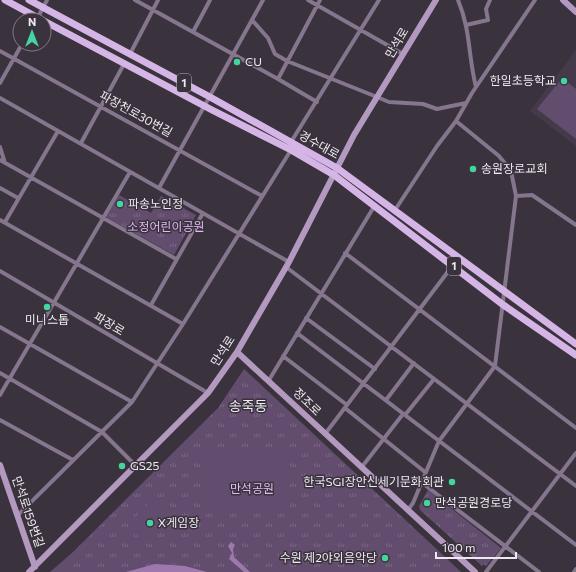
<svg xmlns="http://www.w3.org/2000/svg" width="576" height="572" font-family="Commissioner,'Noto Sans KR',sans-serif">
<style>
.built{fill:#443a4a}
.park{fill:url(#park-tufts)}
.garden{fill:#634d6e}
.water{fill:#9c78ad}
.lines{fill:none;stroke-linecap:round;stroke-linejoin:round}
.street{stroke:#85768d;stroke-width:4}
.secondary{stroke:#b399bf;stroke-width:6}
.primary{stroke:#d5b5e5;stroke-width:7}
.poi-dot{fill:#44d49f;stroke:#3a323d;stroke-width:1.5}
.labels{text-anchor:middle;stroke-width:3;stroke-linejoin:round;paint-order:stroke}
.shield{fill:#3a323d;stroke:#b8b2bb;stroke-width:1}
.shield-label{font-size:11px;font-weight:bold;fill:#eee9f1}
.street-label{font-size:12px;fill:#eee9f1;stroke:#3a323d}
.poi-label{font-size:12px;fill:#eee9f1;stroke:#3a323d;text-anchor:start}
.park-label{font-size:12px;fill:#e3b9f7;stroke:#3a323d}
.quarter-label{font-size:14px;fill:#eee9f1;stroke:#3a323d}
</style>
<defs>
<pattern id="park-tufts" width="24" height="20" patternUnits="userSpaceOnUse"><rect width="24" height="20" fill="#634d6e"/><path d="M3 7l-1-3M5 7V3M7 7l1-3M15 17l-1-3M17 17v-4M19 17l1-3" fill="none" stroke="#7a6783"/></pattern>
</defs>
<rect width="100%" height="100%" fill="#3a323d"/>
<path class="built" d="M576 50V146L530 111Z"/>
<path class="park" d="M119 195 151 213 161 196 196 215 174 255 106 217Z
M244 369 461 572H50L73 552 218 408Z
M428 490 501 548 486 566 483 564 482 566 420 510 419 506Z"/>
<path class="garden" d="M562 78 576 89V139L537 109Z
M285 446 290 505 205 512 200 453Z
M151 501 168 516 170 521 149 543 146 544 129 527V524Z"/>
<path class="water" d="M231 542 235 545 233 549 234 557 250 572H244L229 559 232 553 228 546Z
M155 564 185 566 207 572H126Z"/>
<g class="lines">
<path class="street" d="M135 0 278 79 317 102
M308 0 403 54
M458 0C471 31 468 56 476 87
M37 19 47 0
M252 20 268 38 275 54 287 61 377 97 389 102 423 104 437 109 466 103
M466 25 488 20 486 9 490 0
M193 32 210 0
M0 51 262 196
M130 54 158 0
M278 79 320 0
M0 83 22 44
M0 98 289 262
M291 142 379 0
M81 143 124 64
M0 147 5 163
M0 160 176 259
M0 188 18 198
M159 188 263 0
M516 196 532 195 576 225
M395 210 437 146 456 121 472 93 535 0
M0 220 183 324
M5 222 58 131
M345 253 576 428
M286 267 576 486
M0 271 208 393
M151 305 203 213
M306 318 375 369
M0 327 132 402
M297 333 576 545
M283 356 347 405
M0 373 102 432 136 466
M269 380 375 205
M0 395 130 172
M386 400 414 363
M345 408 425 472
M405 415 434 379
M0 420 73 460
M325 434 453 265
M361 468 403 414
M421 482 539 572
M408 510 413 503 439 441 495 366 516 196 511 171 499 156 456 121
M18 515 132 402 183 324 291 150
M486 572 576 453
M574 572 576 569"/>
<path class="secondary" d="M563 0 576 12
M237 352 475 572
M0 465 35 567
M29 572 208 393 237 352 289 262 354 135 436 0"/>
<path class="primary" d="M5 0 42 20
M29 0 210 97 337 168 576 344
M44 21 212 110 291 150 334 175 502 304 576 355"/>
</g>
<g class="poi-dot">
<circle cx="237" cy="62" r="4"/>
<circle cx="564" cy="81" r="4"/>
<circle cx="473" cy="169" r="4"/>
<circle cx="120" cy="204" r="4"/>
<circle cx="47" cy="307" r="4"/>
<circle cx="122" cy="466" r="4"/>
<circle cx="452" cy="482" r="4"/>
<circle cx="427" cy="503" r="4"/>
<circle cx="150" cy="523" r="4"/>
<circle cx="385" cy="558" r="4"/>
</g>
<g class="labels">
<g class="shield">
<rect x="177" y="74" width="14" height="18" rx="3"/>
<rect x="447" y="257" width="14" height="18" rx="3"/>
</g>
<g class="shield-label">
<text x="184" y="87">1</text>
<text x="454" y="270">1</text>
</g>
<g class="street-label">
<text transform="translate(397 43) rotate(-59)" y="4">만석로</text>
<text transform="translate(136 114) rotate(29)" y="4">파장천로30번길</text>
<text transform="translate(319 145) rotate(29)" y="4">경수대로</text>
<text transform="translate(109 324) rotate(31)" y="4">파장로</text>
<text transform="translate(223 351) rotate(-57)" y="4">만석로</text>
<text transform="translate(307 402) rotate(44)" y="4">정조로</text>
<text transform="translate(28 512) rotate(71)" y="4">만석로159번길</text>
</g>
<g class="poi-label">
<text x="245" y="66">CU</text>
<text x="556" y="85" text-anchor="end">한일초등학교</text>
<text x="481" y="173">송원장로교회</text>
<text x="128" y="208">파송노인정</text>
<text x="47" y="324" text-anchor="middle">미니스톱</text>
<text x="130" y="470">GS25</text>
<text x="444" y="486" text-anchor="end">한국SGI장안신세기문화회관</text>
<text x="435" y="507">만석공원경로당</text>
<text x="158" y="527">X게임장</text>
<text x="377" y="562" text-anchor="end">수원 제2야외음악당</text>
</g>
<g class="park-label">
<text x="166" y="231">소정어린이공원</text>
<text x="252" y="493">만석공원</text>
</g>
<g class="quarter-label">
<text x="248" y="411">송죽동</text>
</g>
</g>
<g transform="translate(32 32)"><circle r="19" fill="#3a323d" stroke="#827b85"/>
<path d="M0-3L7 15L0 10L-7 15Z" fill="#44d49f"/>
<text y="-6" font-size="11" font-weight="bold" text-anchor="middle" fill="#eee9f1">N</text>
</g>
<path d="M436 552v6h80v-6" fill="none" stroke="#eee9f1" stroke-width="2"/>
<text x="442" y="552" font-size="12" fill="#eee9f1" stroke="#3a323d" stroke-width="3" paint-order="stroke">100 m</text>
</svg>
